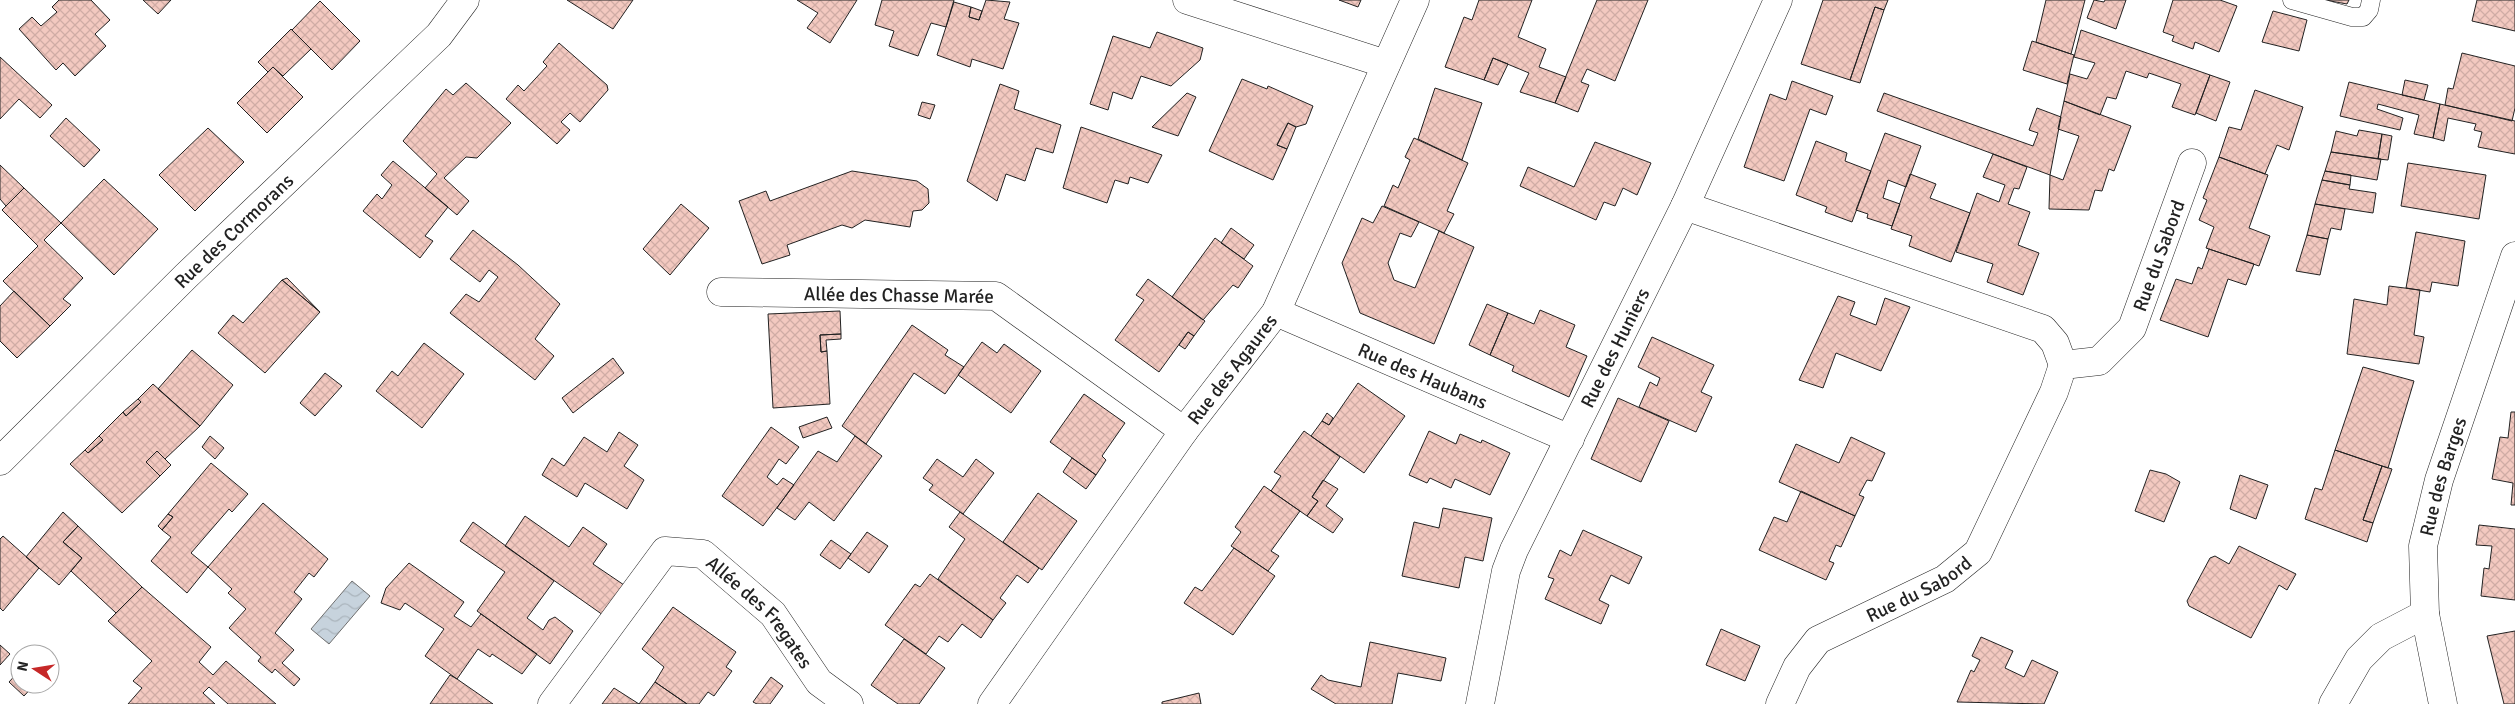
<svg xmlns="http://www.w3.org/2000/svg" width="2515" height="704" font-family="Signika,sans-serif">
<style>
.water{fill:url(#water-waves);stroke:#6f6f6f}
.building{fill:url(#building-cross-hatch);stroke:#222}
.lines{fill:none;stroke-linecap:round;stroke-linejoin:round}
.service-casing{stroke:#222;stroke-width:19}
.minor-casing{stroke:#222;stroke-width:29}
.service{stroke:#fff;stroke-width:18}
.minor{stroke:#fff;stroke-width:28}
.labels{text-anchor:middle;stroke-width:4;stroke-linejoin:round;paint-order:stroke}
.street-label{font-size:19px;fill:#222;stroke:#fff}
</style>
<defs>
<pattern id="water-waves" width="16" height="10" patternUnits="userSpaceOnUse" patternTransform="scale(1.25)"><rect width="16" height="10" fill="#c7d3dd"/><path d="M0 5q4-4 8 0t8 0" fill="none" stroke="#abb5bd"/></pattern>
<pattern id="building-cross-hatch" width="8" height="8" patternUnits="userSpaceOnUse" patternTransform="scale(1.25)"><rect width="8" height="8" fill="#f3c9c0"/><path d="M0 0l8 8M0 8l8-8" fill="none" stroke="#d0aca5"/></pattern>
</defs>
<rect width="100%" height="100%" fill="#fff"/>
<path class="water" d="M352 581 370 596 329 644 311 629Z"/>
<path class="building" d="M59 0H91L110 20 95 34 106 46 75 76 63 63 56 70 19 29 32 17 41 26 57 12 52 7Z
M143 0H171L158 14Z
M567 0H633L613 29Z
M797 0H857L830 43 807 28 818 13Z
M882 0H954L946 27 931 23 918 56 889 46 894 31 875 25Z
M986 0 1010 2 1004 19 1019 23 1003 69 972 59 970 67 937 55 954 2 971 7 969 17 979 20Z
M1339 0H1361L1358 7Z
M1479 0H1532L1518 37 1546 49 1539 67 1566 77 1555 103 1520 92 1529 73 1493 58 1484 80 1445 67 1464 17 1472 20Z
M1597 0H1648L1615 81 1587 69 1581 82 1589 85 1578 112 1555 103Z
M1823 0H1888L1884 10 1875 7 1850 80 1801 64Z
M2046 0H2085L2071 54 2036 42Z
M2094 0 2104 2 2105 0H2126L2116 29 2087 18Z
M2173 0H2220L2237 6 2219 52 2195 42 2193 49 2172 41 2174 36 2163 32Z
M2325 0H2349L2347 4Z
M2477 0H2515V31L2472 21Z
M320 1 360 41 332 70 292 30Z
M971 7 982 11 979 20 969 17Z
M1875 7 1884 10 1860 83 1850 80Z
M2273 11 2307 20 2299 51 2262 42Z
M291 29 311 49 283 76 273 67 268 72 258 62Z
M2081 30 2210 75 2195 115 2172 107 2181 84 2149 73 2147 78 2126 71 2116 99 2107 97 2100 115 2064 101 2070 74 2087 79 2095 63 2074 57Z
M1157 32 1203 48 1200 60 1171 86 1141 76 1132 99 1113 92 1108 110 1090 104 1113 36 1150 48Z
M2032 41 2074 55 2067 84 2023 70Z
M559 43 607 85 608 90 580 122 570 113 561 122 570 130 557 144 506 99 518 85 524 91 547 66 543 62Z
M2462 53 2515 66V108L2512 121 2445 105 2448 88 2453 89Z
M0 57 52 105 40 118 19 99 0 119Z
M1493 58 1508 64 1498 85 1484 80Z
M273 67 303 97 267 133 237 103Z
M2210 75 2230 82 2216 121 2196 113Z
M1242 79 1267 89 1268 86 1313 106 1306 124 1296 127 1288 123 1277 145 1287 149 1273 180 1209 151Z
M2405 80 2428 85 2424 100 2402 95Z
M1792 81 1833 96 1826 115 1810 109 1784 181 1744 167 1770 94 1786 100Z
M2349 82 2440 104 2433 138 2414 134 2419 115 2378 104 2377 109 2403 118 2400 130 2340 116Z
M466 83 511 123 477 158 466 157 444 178 469 201 457 215 425 188 437 174 403 141 446 89 453 95Z
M1000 84 1019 91 1014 109 1061 125 1053 153 1036 148 1025 181 1006 174 997 201 967 181Z
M1435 88 1482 103 1462 160 1418 139Z
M2255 90 2303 107 2289 150 2277 145 2265 174 2219 157 2229 127 2241 130Z
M1187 93 1196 97 1178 136 1152 127Z
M1884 93 2033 146 2038 133 2029 130 2037 108 2061 117 2050 175 1877 111Z
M2064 101 2131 126 2114 171 2109 169 2102 191 2095 190 2089 210 2049 209 2050 175 2063 180 2079 136 2058 129Z
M922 102 935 105 930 119 918 115Z
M2440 104 2515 121V154L2478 147 2482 132 2474 130 2476 124 2448 118 2444 141 2433 138Z
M66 118 100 150 84 167 50 136Z
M1288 123 1296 127 1287 149 1277 145Z
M1081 127 1162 155 1148 183 1130 177 1128 184 1115 180 1107 203 1063 188Z
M208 128 244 162 195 211 159 175Z
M2359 130 2382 134 2378 159 2331 152 2336 131 2357 136Z
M1885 133 1921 146 1906 187 1888 180 1883 198 1900 204 1892 226 1867 218 1868 214 1856 210Z
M2382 134 2392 136 2388 160 2378 159Z
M1414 138 1468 163 1447 211 1454 214 1444 233 1384 206 1393 185 1398 188 1410 160 1405 157Z
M1816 141 1847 153 1845 161 1871 171 1852 222 1825 212 1827 207 1796 195Z
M1595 142 1651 163 1637 195 1623 188 1615 206 1604 202 1596 220 1520 186 1528 167 1574 187Z
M2331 152 2381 159 2377 180 2325 171Z
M1993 154 2027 167 2019 189 2014 188 2008 204 2030 212 2018 245 2039 253 2023 295 1987 282 1993 264 1956 252 1977 193 1999 202 2005 185 1983 177Z
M2219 157 2268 175 2249 228 2270 236 2259 266 2206 248 2214 227 2199 220 2207 200 2203 198Z
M393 161 448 207 425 236 433 241 420 258 363 211 377 194 382 199 392 185 381 175Z
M2408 163 2486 175 2479 219 2401 206Z
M0 165 24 188 6 206 0 199Z
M852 171 917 181 928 189 929 203 922 210 913 211 910 227 865 220 852 228 842 225 787 245 790 255 762 264 739 201 766 191 770 201Z
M2325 171 2351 175 2350 185 2322 180Z
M1910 174 1936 184 1930 198 1970 213 1951 262 1909 246 1912 236 1891 229Z
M104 179 158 229 114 275 61 223Z
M2322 180 2350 185 2349 189 2376 193 2373 213 2315 204Z
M24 188 61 223 44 240 83 278 63 299 71 305 50 326 3 281 38 246 2 210Z
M681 204 709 228 670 275 643 249Z
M2315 204 2345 209 2341 230 2331 228 2328 239 2307 235Z
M1382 206 1419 222 1411 237 1400 233 1388 263 1394 280 1415 288 1439 231 1474 247 1434 344 1360 313 1342 263 1362 218 1373 223Z
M1231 228 1254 245 1244 259 1221 243Z
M473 230 518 265 560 304 535 339 554 356 535 380 450 313 466 294 479 302 498 277 489 270 480 282 450 259Z
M2416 232 2465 241 2458 286 2432 282 2430 292 2406 288Z
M2307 235 2328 239 2320 275 2296 271Z
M1215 238 1253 266 1238 288 1233 285 1203 320 1172 297Z
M2209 249 2254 264 2246 285 2228 279 2208 337 2160 320 2176 279 2192 284 2198 267 2202 269Z
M287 278 320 312 282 280Z
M1148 279 1205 321 1194 336 1188 332 1159 372 1115 340 1144 300 1136 295Z
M282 280 320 312 265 373 218 333 233 315 243 323Z
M2389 286 2420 290 2414 335 2424 337 2419 364 2347 354 2354 299 2387 305Z
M14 291 50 326 17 358 0 341V306Z
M1838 296 1855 302 1850 315 1876 325 1885 298 1910 307 1881 371 1836 353 1823 388 1799 380Z
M1487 304 1508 313 1490 355 1469 345Z
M1540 310 1575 325 1566 347 1587 356 1569 397 1512 371 1514 366 1490 355 1508 313 1534 324Z
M840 311 841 334 820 335 821 352 827 351 830 404 773 408 768 314Z
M912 325 948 350 945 355 964 367 945 394 914 373 866 444 842 426Z
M1188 332 1194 336 1185 349 1179 345Z
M841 334V339L826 340 827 351 821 352 820 335Z
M1652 337 1714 365 1701 392 1712 397 1696 432 1639 407 1650 382 1657 386 1660 378 1638 367Z
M982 342 997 353 1004 344 1041 371 1011 413 958 375Z
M424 343 464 374 422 428 376 391 392 371 398 376Z
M192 350 233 385 200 426 158 389Z
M613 358 624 373 573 413 562 398Z
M2363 367 2414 381 2388 468 2335 450Z
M325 373 342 386 315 416 300 403Z
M1358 383 1405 416 1364 473 1311 436 1322 421 1329 425Z
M153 384 200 426 165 459 157 451 146 462 160 476 122 513 70 464 85 450 88 453 103 440 99 436 123 412 126 416 141 402 138 399Z
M1084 394 1125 423 1102 456 1106 460 1096 475 1050 442Z
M1618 398 1669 421 1641 482 1591 459Z
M138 399 141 402 126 416 123 412Z
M2511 412H2515V505H2511L2513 483 2492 479 2500 437 2508 438Z
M1327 413 1333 418 1329 425 1322 421Z
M827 417 832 428 803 438 799 427Z
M771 427 799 447 786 464 779 459 767 477 777 485 783 478 794 485 763 526 722 496Z
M1304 431 1340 457 1312 497 1318 501 1307 516 1271 491 1281 476 1274 472Z
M1429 431 1456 444 1460 434 1481 443 1482 440 1510 453 1490 495 1455 479 1451 488 1430 478 1427 483 1409 475Z
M619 432 638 445 624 466 644 480 627 509 585 483 577 497 542 475 552 458 564 466 584 437 607 452Z
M99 436 103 440 88 453 85 450Z
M210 436 224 448 215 459 202 447Z
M855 436 882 456 834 521 809 502 795 520 777 508 818 451 837 462Z
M1851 437 1885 453 1872 481 1867 480 1859 495 1864 497 1855 516 1779 482 1796 444 1839 463Z
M2335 450 2382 466 2363 520 2373 523 2367 542 2305 519 2315 488 2322 490Z
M157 451 171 465 160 476 146 462Z
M1072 458 1096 475 1086 489 1063 472Z
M937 459 963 477 976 459 994 473 963 514 929 490 933 485 923 478Z
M211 463 248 494 232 512 229 509 191 553 208 567 187 593 151 561 171 537 162 530 173 517 168 514Z
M2382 466 2392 469 2373 523 2363 520Z
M2150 470 2166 474 2180 482 2164 522 2135 511Z
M2240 475 2268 485 2256 519 2230 509Z
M1323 480 1338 489 1326 506 1343 519 1333 533 1307 516 1318 501 1312 497Z
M1264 486 1300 511 1271 551 1279 556 1268 571 1231 546 1241 532 1235 527Z
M1801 491 1855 516 1841 547 1836 545 1829 561 1834 563 1826 580 1759 550 1774 517 1787 522Z
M1038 493 1077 521 1042 570 1003 542Z
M263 503 328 559 314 577 309 573 294 592 302 599 275 633 294 650 282 663 300 679 294 686 275 669 272 673 258 661 261 657 229 628 246 609 228 593 232 589 208 567Z
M1443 508 1492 518 1483 561 1465 557 1459 588 1402 576 1414 522 1439 528Z
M63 512 78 526 63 542 82 558 59 585 26 557Z
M960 512 1039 568 1028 583 1017 575 1000 598 1006 603 993 620 938 579 965 539 949 527Z
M168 514 173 517 162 530 158 526Z
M525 516 569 547 583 527 607 544 593 564 624 585 603 615 505 546Z
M473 522 554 581 527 618 543 630 549 620 555 617 573 631 550 664 477 611 505 572 460 541Z
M2479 525 2515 529V600L2481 596 2484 568 2489 569 2492 546 2476 545Z
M78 526 142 587 116 613 71 571 82 558 63 542Z
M1583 530 1642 557 1629 584 1611 575 1599 600 1609 605 1601 624 1545 599 1554 579 1548 577 1560 550 1571 556Z
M867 532 888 546 869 573 848 558Z
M3 536 39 568 3 611 0 608V539Z
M831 540 851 554 840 569 820 555Z
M2239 546 2296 574 2287 590 2279 585 2251 638 2189 606 2187 601 2210 558 2215 556 2229 564Z
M1234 548 1275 576 1233 635 1184 603 1195 587 1202 591Z
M409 563 464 602 454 616 471 627 481 614 537 654 522 674 492 654 490 657 478 649 457 679 425 656 444 629 405 603 400 610 381 603 386 588Z
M930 574 993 620 981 638 962 624 948 642 939 636 926 654 885 625 915 584 920 587Z
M142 587 211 647 199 662 213 675 226 661 276 704H228L209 687 203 693 215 704H128L142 688 133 681 152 661 108 621Z
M673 607 736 652 726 667 732 671 714 696 708 692 699 704H687L655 682 664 667 642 649Z
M1721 629 1760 646 1745 681 1706 665Z
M2515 631V704H2504L2487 636Z
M1981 637 2013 651 2005 668 2024 677 2032 660 2058 672 2044 704 1957 702 1971 670 1974 672 1980 660 1972 656Z
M904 639 945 668 919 704H898L871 685Z
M1370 642 1446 658 1441 681 1398 673 1392 704H1336L1311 689 1321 675 1328 680 1361 687Z
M0 645 10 654 0 665Z
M20 670V684H35L24 696 9 682Z
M450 675 457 679 493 704H430Z
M771 677 783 686 770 704H757L753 702Z
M655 682 687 704H602L614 688 639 704Z
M1199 693 1201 704H1162V702Z"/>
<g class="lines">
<g class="service-casing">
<path id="service" d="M2292 0 2352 17H2363L2369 10 2371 0"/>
</g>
<g class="minor-casing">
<g id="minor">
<path d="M1187 0 1386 64"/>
<path d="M1685 206 2043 329 2055 343 2063 365"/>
<path id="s1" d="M721 292 996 296 1184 431"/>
<path id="s2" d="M1276 312 1570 439"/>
<path id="s3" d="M0 461 186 276 439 35 465 0"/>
<path id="s4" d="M552 704 665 551 703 554 773 614 819 682 849 704"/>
<path id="s5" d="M992 704 1184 431 1276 312 1415 0"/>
<path id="s6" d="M1480 704 1506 571 1514 550 1685 206 1778 0"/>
<path id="s7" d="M1780 704 1797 667 1818 640 1945 579 1978 552 2054 392 2063 365 2099 361 2132 328 2192 163"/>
<path d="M2333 704 2359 659 2381 637 2425 614"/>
<path id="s8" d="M2443 704 2425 614 2423 546 2439 480 2515 256"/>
</g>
</g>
<use href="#service" class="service"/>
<use href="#minor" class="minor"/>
</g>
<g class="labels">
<g class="street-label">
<text dy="7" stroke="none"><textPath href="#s3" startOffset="328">Rue des Cormorans</textPath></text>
<text dy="7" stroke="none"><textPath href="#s7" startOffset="624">Rue du Sabord</textPath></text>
<text dy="7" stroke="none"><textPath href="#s1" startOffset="178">Allée des Chasse Marée</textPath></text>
<text dy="7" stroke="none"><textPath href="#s6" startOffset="384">Rue des Huniers</textPath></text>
<text dy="7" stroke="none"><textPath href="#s5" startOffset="412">Rue des Agaures</textPath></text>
<text dy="7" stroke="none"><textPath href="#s2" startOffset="160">Rue des Haubans</textPath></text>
<text dy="7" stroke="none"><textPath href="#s8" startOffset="232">Rue des Barges</textPath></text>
<text dy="7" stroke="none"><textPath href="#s7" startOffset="188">Rue du Sabord</textPath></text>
<text dy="7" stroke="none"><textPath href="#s4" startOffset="310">Allée des Fregates</textPath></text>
</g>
</g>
<g transform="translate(35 669) rotate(282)"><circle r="24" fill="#ffffff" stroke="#a7a7a7"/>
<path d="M0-4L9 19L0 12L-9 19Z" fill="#c62828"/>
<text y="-8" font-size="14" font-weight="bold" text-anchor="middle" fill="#222222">N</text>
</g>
</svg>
